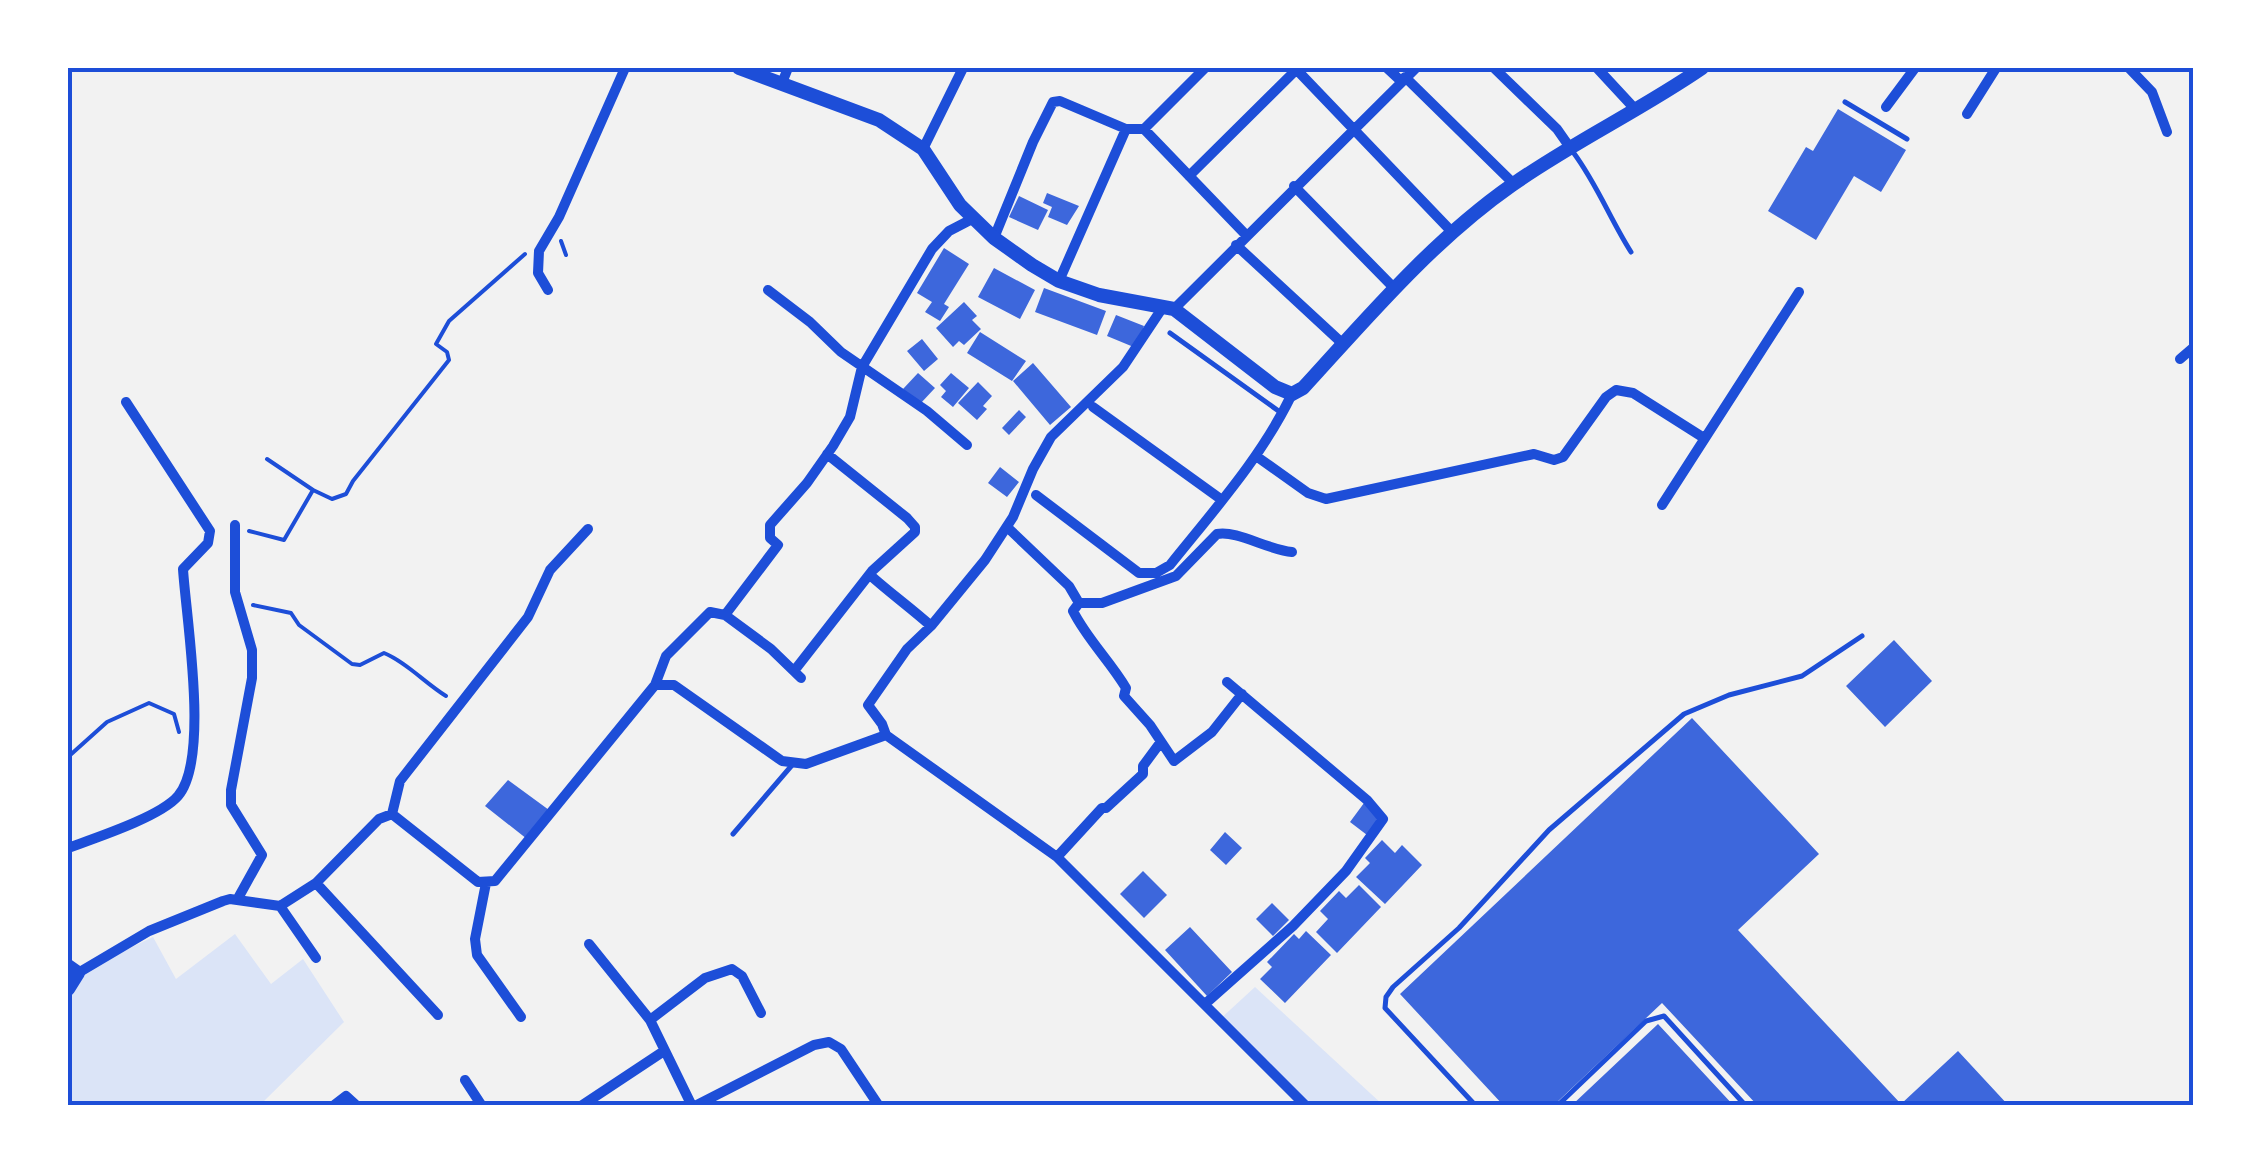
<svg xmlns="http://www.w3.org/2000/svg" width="2261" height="1173" font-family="'Open Sans',sans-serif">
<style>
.green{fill:#dbe4f7}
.building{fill:#3d67dc}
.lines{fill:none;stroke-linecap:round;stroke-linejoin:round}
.path{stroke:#1d4ed8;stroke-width:4}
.service{stroke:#1d4ed8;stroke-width:5}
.minor{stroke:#1d4ed8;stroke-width:10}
.tertiary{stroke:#1d4ed8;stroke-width:14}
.neatline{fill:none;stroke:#1d4ed8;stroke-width:4}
</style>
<rect width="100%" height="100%" fill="#f2f2f2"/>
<path class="green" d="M235 934 271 984 303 959 344 1022 260 1105 68 1106V998L88 968 153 937 176 979Z
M1255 987 1383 1105H1306L1218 1021Z"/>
<path class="building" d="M1838 109 1906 150 1881 192 1854 176 1816 240 1768 211 1806 147 1813 151Z
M1047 193 1079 206 1067 225 1048 217 1052 207 1043 203Z
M1019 196 1048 210 1038 230 1009 217Z
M944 248 969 264 944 304 949 307 940 321 925 312 932 302 917 293Z
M994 268 1035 290 1020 319 978 297Z
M1044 288 1106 311 1097 335 1035 312Z
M964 302 977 316 972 320 981 329 964 345 959 341 953 347 936 328Z
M1116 315 1144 326 1136 348 1107 336Z
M980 332 1026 361 1012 381 967 353Z
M922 339 938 359 924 371 907 351Z
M1033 363 1071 407 1050 425 1013 381Z
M918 373 935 388 920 404 903 389Z
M951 373 969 388 953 407 941 397 946 391 940 385Z
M978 382 992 396 983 406 987 409 977 420 958 403Z
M1019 410 1026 417 1009 435 1002 428Z
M1000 467 1019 482 1007 497 988 483Z
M1894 640 1932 681 1885 727 1846 686Z
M1692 718 1819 854 1738 930 1901 1104 1958 1051 2009 1106H1758L1662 1003 1553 1106H1504L1400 994Z
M508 780 549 810 527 839 485 806Z
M1364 803 1380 818 1367 835 1350 822Z
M1225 832 1242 848 1226 865 1210 850Z
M1382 840 1395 853 1402 845 1422 865 1385 904 1356 877 1370 863 1365 858Z
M1143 871 1167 895 1144 918 1120 894Z
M1359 885 1381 907 1337 953 1316 932 1328 919 1320 911 1339 891 1346 898Z
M1272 903 1289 920 1273 936 1256 919Z
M1190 927 1232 972 1207 996 1165 950Z
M1306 931 1331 955 1285 1003 1260 979 1272 967 1267 962 1294 934 1299 939Z
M1658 1024 1734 1106H1571Z"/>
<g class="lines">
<path class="path" d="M561 241 566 255
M313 490 332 499 346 494 353 481 449 360 447 352 436 344 449 321 525 254
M249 531 284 540 313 490 267 459
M253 605 291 613 299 625 352 664 360 665 384 653C406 662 425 683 446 696
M68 757 107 722 149 703 174 714 179 732"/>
<path class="service" d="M1845 102 1907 139
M1573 152C1597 184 1610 219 1631 252
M1170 333 1280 412
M733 834 793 764
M1476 1106 1385 1008 1386 997 1393 987 1459 928 1549 830 1684 714 1729 695 1802 676 1862 636
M1557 1106 1646 1021 1664 1016 1746 1106"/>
<path class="minor" d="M1295 68 1452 232
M1387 68 1401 81
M1494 68 1557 129 1571 149
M1597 68 1635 109
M2129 68 2152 92 2167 132
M1405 77 1514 184
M782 83 788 68
M1886 107 1915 68
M1967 114 1996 68
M1144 129 1205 68
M923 149 963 68
M1189 176 1297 69
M1294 186 1395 289
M994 238 1033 142 1053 102 1060 101 1126 129H1144L1246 235
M1236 245 1343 344
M1059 281 1126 129
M548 290 538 273 539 251 559 217 625 68
M768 290 810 322 841 352 927 411 967 445
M1174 309 1416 68
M2180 359 2194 347
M1093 407 1222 500
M1256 456 1308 493 1326 499 1534 454 1554 460 1563 457 1606 397 1616 390 1633 393 1704 438
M1036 495 1139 573H1156L1170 565C1214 510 1261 458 1292 394
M1662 505 1799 292
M235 525V592L252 650V678L231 790V805L262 855 237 900
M1007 527 1069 586 1079 603 1073 611C1087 639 1110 661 1126 688L1124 696 1150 725 1174 761 1212 732 1242 694
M870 575C890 593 911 608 931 626
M1079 603H1102L1176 576 1217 534C1237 530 1268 550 1292 552
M725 615 771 649 801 678
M794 671 872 571 915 532V527L907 518 827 454
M655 685 666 656 710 612 725 615 778 545 770 538V525L807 483 833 446 850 417 862 367 932 249 949 231 974 218
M886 735 882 724 868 705 907 649 931 626 985 560 1013 517 1033 469 1051 437 1123 367 1163 307
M392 814 400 781 528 617 550 570 588 529
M68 848C95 838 160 817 178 796 210 759 186 618 183 569L208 543 210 531 126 402
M1057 857 1102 808H1106L1143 774V766L1160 743
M316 883 438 1015
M486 883 475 939 477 955 521 1017
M280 906 316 958
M589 944 650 1020 692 1106
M78 973 149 931 223 901 230 899 280 906 316 883 379 819 392 814 478 882 495 881 655 685H674L782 761 806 764 886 735 1057 857 1306 1106
M1205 1004 1293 926 1346 871 1383 819 1367 800 1227 682
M650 1020 705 978 732 969 742 976 761 1013
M465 1080 482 1106
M333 1106 346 1096 357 1106
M581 1106 664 1051
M695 1106 814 1045 829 1042 841 1049 879 1106"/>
<path class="tertiary" d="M739 68 879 120 923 149 960 205 994 238 1032 265 1059 281 1099 295 1174 309 1275 387 1292 394 1303 388C1368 317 1432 241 1512 185 1573 142 1641 110 1702 68
M68 966 78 973 68 989"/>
</g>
<rect width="2261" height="1173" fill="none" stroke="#ffffff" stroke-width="140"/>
<rect x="70" y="70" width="2121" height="1033" class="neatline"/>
</svg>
